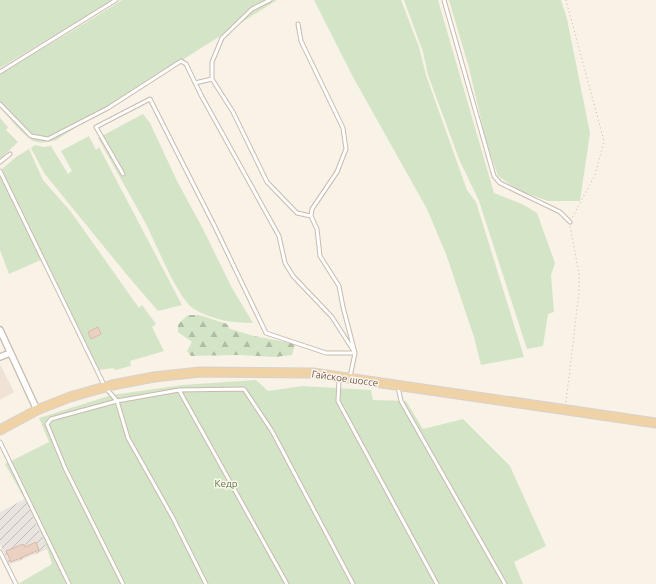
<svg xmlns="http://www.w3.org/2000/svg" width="656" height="584" font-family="Ubuntu,sans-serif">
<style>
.residential{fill:#f0e3d6}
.industrial{fill:url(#industrial-furrows)}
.forest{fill:url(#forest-firs)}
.green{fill:#d4e5c7}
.building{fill:#ebd1c2;stroke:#dcb8a4}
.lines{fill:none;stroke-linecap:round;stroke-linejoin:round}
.lane-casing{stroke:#c9baae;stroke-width:5}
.street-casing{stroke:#c9baae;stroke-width:8}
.primary-casing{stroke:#d7d1ce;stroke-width:11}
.path{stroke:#d0b5a5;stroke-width:1;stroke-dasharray:1 3;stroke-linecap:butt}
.lane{stroke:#fff;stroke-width:3}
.street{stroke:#fff;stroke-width:5.5}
.primary{stroke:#efd3a7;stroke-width:9}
.labels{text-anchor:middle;stroke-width:3;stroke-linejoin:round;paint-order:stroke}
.street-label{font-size:10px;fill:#6f5a4f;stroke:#fcf6ec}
.park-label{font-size:10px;fill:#597a4b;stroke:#fcf6ec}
</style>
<defs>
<pattern id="industrial-furrows" width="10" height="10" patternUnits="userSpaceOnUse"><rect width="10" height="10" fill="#eae4e0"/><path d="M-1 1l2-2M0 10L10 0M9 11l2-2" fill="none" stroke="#c2bcb8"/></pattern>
<pattern id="forest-firs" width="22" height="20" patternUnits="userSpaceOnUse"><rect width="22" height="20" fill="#d4e5c7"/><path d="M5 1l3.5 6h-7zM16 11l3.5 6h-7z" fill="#b0bda4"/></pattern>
</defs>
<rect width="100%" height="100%" fill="#f9f2e7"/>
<path class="residential" d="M0 364 14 392 0 400Z"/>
<path class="industrial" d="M25 499 48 549 9 565 0 544V512Z"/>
<path class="forest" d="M188 315H199L227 324 230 329 254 336 295 344 292 355 274 357 239 355 191 356 187 351 192 342 178 332V324Z"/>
<path class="green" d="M0 0H113L0 68Z
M122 0H277L56 140C49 142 42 144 34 141 26 139 7 115 0 108V74C40 49 82 26 122 0Z
M314 0H401L419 47 426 75 467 190 476 202 524 357 481 365 474 337 446 254 427 209 353 77Z
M404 0H438L494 193 522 204 537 213 555 263 551 275 554 312 548 314 543 346 527 349 479 201 459 159 428 75 423 52Z
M449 0H561L567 19 590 133 580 201H548L518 190 498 176 486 141 469 68Z
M143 114 150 123 177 181 203 229 232 288 253 323C233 323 212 320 194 309 178 299 156 244 146 224 130 195 114 167 98 138Z
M0 118 8 127 6 130 18 142 0 159Z
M89 136 96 150 99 147 182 305 158 311 127 275 44 173 31 148 35 145 44 147 51 146 68 174 72 171 61 151Z
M29 149 43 180 71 212 139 308 142 305 156 324 152 327 164 351 130 361 131 366 115 370 113 368 99 370 43 259 9 274 0 250V171L16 157Z
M256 380 268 391 302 386 371 390 373 400 406 401 423 429 463 419 510 466 546 546 514 562 523 584H18L52 564C42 529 23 496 5 464L49 442 39 418 112 395 183 385Z"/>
<path class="building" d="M98 327 101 334 91 339 88 332Z
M36 542 39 550 11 562 6 551 23 544 25 547Z"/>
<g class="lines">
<g class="lane-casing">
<path id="lane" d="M444 0 494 176 500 183 560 212 570 222
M298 24 301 41 343 128 346 149 337 172 312 209 311 216
M0 72 116 0
M212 79V62L222 38 252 9 270 0
M0 104 31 136 48 139 108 108 181 61 186 64 201 95 279 236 285 263 293 276 332 317 355 353 350 377
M0 162 10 154
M0 171 105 387 117 401 179 390 244 389 272 431 353 584
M123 174 96 127 150 99 215 227 266 333 326 353H355L343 307 339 286 320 256 317 229 311 216 297 213 267 182 233 112 212 79 195 83
M339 379 338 401 437 584
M398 387 401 401 505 584
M179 390 287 584
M0 442 69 584
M0 552 16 584
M123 584 65 468 47 424 51 419 117 401 128 438 173 518 206 584"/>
</g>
<g class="street-casing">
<path id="street" d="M0 330 37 410
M0 357 10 353"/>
</g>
<g class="primary-casing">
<path id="primary" d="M0 430 37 410 70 397 112 385 154 377 200 372 313 373 656 423"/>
</g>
<path class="path" d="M566 0 604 141 595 175 572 218
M566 402 579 292V274L570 226"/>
<use href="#lane" class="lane"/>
<use href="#street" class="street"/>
<use href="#primary" class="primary"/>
</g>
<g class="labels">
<g class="street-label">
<text transform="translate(345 378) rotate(8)" y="4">Гайское шоссе</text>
</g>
<g class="park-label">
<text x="226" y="487">Кедр</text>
</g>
</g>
</svg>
